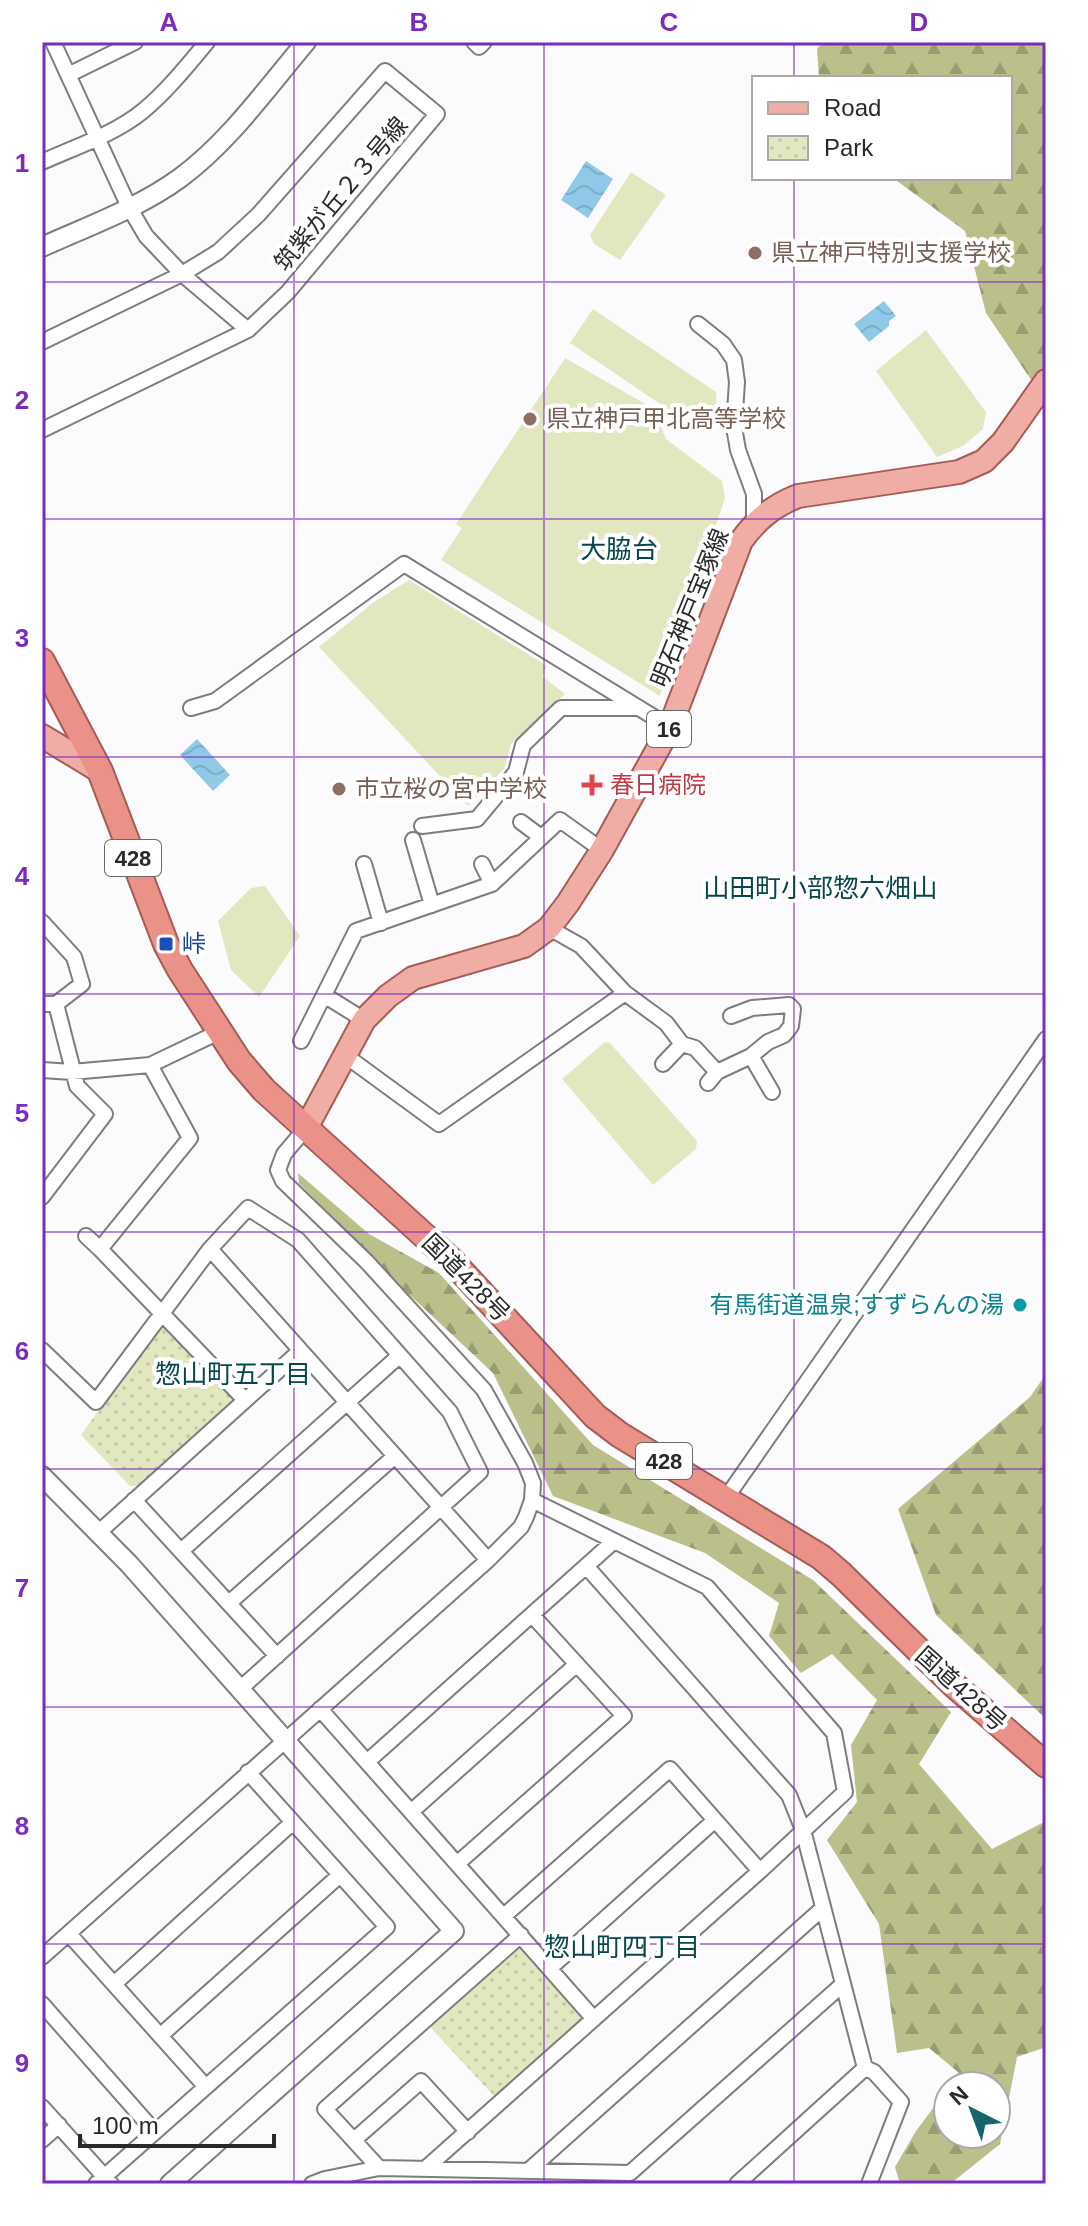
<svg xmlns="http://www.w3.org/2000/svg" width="1088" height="2226" font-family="Arial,'Noto Sans JP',sans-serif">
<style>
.forest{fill:url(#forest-firs)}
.park{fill:url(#park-dots)}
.garden{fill:#e3e7c0}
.water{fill:url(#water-waves)}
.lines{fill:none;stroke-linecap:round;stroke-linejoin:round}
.minor-casing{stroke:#7c7d7f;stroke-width:18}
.tertiary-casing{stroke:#7c7d7f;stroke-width:22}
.primary-casing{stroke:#a45c54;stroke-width:26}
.trunk-casing{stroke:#a45c54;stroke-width:28}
.minor{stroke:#fff;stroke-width:14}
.tertiary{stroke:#fff;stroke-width:18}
.primary{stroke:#f0ada6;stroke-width:22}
.trunk{stroke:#eb9288;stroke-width:24}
.grid{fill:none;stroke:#7b2cbf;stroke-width:2;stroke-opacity:0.55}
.education-dot{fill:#8d6e63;stroke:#fff;stroke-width:3}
.health-dot{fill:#e0444e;stroke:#fff;stroke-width:3}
.transit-dot{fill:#1a4fb4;stroke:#fff;stroke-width:3}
.culture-dot{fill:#0f9aa8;stroke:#fff;stroke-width:3}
.labels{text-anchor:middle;stroke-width:8;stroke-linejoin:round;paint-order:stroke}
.shield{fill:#fff;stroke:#69696a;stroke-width:2}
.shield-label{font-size:22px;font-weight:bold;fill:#29292a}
.street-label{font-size:24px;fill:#29292a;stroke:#fff}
.education-label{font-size:24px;fill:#785e54;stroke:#fff;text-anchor:start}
.health-label{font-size:24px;fill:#be3a42;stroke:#fff;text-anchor:start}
.transit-label{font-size:24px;fill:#164399;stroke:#fff;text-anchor:start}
.culture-label{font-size:24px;fill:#0d838f;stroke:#fff;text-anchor:end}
.neighbourhood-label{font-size:26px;fill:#06474e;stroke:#fff}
.neatline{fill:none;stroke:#7b2cbf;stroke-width:3}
.grid-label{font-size:26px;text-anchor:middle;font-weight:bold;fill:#7b2cbf}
</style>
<defs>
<pattern id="forest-firs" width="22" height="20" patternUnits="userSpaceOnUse" patternTransform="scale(2)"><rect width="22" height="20" fill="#bbc08a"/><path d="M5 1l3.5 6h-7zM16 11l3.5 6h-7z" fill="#989c71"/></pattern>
<pattern id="park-dots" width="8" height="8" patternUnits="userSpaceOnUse" patternTransform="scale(2)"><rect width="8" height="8" fill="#e3e7c0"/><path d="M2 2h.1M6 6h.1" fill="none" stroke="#c3c6a5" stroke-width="1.8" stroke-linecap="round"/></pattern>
<pattern id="water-waves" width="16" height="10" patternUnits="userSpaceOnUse" patternTransform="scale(2)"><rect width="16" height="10" fill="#90c9e7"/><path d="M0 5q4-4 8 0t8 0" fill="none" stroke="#7cadc6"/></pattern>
</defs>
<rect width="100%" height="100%" fill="#fbfbfe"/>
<path class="forest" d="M823 42H1046V402L986 313 965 231 893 178H1010V78H819L817 49Z
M298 1173 369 1234 439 1273 593 1445 813 1580 951 1712 919 1764 992 1849 1046 1821V2047L1017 2057 1000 2144 954 2181 948 2184H900L895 2167 916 2131 948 2088V2134H996V2086H950L959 2073 929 2048 897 2053 879 1924 827 1840 857 1802 851 1745 877 1700 832 1654 801 1673 769 1636 779 1603 705 1553 553 1496 493 1373 399 1285 299 1183Z
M1046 1374V1719L936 1615 898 1509 1030 1397Z"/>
<path class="park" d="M159 1326H170L233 1397V1404L140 1486H130L81 1435Z
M516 1946 525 1948 582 2011V2022L498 2097 493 2095 431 2028 432 2020Z"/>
<path class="garden" d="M631 172 666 195 620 260 594 244 590 235Z
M593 309 716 392 717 407 700 431 570 343Z
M926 330 986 412 983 429 963 446 937 457 876 371Z
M565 358 654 409 666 439 722 481 725 498 660 696 441 560 462 528 456 524Z
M409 580 547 666 542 676 565 694 511 744 504 769 468 806 319 647 374 602Z
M265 886 300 936 259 997 231 970 218 921 251 888Z
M605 1042 610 1043 697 1141 696 1149 653 1185 562 1079Z"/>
<path class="water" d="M586 161 613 179 588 218 561 200Z
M884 301 896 316 889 321V326L869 342 854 324Z
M197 739 230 775 213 791 180 755Z"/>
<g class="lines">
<g class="minor-casing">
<path id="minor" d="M53 42 129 207 146 236 182 274 248 330
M474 42 479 47 484 42
M68 75 135 42
M42 162C75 147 115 134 143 111 167 91 187 66 207 42
M698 324 723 344 734 360 737 382 734 427 738 450 754 494V523
M42 342 182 274 218 252 258 215 385 71 437 114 288 292 248 330 42 430
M191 708 215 701 404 564 670 727
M521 822 541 837
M422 826 477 819 516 772 523 745 561 708H639
M413 840 432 905
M364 864 381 923
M482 864 492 884
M42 922 74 957 82 984 56 1004H42
M549 928 581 946 625 993 666 1023 682 1044 695 1048 717 1072
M324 995 364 1020
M301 1041 356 931 492 884 560 820 602 850
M346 1056 439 1124 625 993
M751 1056 772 1092
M663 1064 682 1044
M150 1065 190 1138 100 1249 245 1400
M42 1070 72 1072 150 1065 219 1032
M708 1083 717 1072 751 1056 768 1042 784 1035 791 1026 793 1009 789 1005 752 1008 731 1016
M42 1197 105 1114 77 1086 56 1004
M86 1236 100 1249
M210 1249 488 1560
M42 1350 96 1402 210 1249 248 1208 298 1240 450 1412 480 1472 240 1689
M726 1498 1046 1039
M134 1500 277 1656
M98 1533 300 1351
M181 1551 399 1356
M586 1566 789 1795 803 1830 865 2068 874 2072 901 2102 869 2184
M229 1603 395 1456
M320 1709 594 2019
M368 1761 613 1542
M412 1811 577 1664
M458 1863 624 1716 532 1615
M505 1915 670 1769 760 1871
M69 1934 206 2087
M42 1957 488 1560 521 1527 526 1517 532 1500 533 1483 525 1463 484 1390 367 1262 283 1181 278 1170 284 1154 306 1128
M550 1968 715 1820
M114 1984 293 1822
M42 2004 155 2132
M160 2036 340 1875
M42 2107 111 2184
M42 2140 59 2125
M354 2140 421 2081 468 2132
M379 2168 325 2109 521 1935
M425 2169 760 1871 845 1792 834 1733 707 1587 532 1500
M528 2171 823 1908
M96 2184 387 1927 248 1772
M312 2184 325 2179 379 2168 630 2173 843 1984
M737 2184 865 2068"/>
</g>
<g class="tertiary-casing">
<path id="tertiary" d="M42 247C88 226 139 208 180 178 229 142 267 88 306 42
M42 1476 129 1564 454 1931 170 2184"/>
</g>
<g class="primary-casing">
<path id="primary" d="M42 736 100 771
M306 1128 364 1020 388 996 413 978 524 946 549 928 568 903 602 850 670 727 741 541C757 519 773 506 798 496L959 472 984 461 1003 442 1046 381"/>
</g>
<g class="trunk-casing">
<path id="trunk" d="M42 661 100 771 166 944 180 970 239 1061 264 1090 451 1260 595 1416 620 1435 821 1557 841 1574 955 1686 1046 1765"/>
</g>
<use href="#minor" class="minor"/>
<use href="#tertiary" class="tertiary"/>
<use href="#primary" class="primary"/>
<use href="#trunk" class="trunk"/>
</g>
<path class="grid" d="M294 42V2184M544 42V2184M794 42V78M794 178V2184M42 282H1046M42 519H1046M42 757H1046M42 994H1046M42 1232H1046M42 1469H1046M42 1707H1046M42 1944H1046"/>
<g class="education-dot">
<circle cx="755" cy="253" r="8"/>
<circle cx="530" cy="419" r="8"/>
<circle cx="339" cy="789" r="8"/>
</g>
<path class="health-dot" d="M588 773h8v8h8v8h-8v8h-8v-8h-8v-8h8z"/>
<rect class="transit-dot" x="158" y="936" width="16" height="16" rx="4"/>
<circle class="culture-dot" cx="1020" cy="1305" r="8"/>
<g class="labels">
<g class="shield">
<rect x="647" y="711" width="44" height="36" rx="6"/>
<rect x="105" y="840" width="56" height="36" rx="6"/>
<rect x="636" y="1443" width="56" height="36" rx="6"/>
</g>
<g class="shield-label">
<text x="669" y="737">16</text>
<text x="133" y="866">428</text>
<text x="664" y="1469">428</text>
</g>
<g class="street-label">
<text transform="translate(341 194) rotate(-50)" y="8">筑紫が丘２３号線</text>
<text transform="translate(690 608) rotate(-68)" y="8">明石神戸宝塚線</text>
<text transform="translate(466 1278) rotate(45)" y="8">国道428号</text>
<text transform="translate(961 1689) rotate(42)" y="8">国道428号</text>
</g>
<g class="education-label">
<text x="771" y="261">県立神戸特別支援学校</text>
<text x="546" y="427">県立神戸甲北高等学校</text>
<text x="355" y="797">市立桜の宮中学校</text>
</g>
<g class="health-label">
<text x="610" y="793">春日病院</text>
</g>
<g class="transit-label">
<text x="182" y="952">峠</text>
</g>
<g class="culture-label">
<text x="1004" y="1313">有馬街道温泉;すずらんの湯</text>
</g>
<g class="neighbourhood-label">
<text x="619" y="558">大脇台</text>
<text x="820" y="897">山田町小部惣六畑山</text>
<text x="233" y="1383">惣山町五丁目</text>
<text x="622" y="1956">惣山町四丁目</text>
</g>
</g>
<rect width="1088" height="2226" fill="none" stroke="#ffffff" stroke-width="88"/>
<rect x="752" y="76" width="260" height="104" fill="#ffffff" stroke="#a9a9aa" stroke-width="2"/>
<rect x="768" y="102" width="40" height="12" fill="#f0ada6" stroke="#a9a9aa" stroke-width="2"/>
<text x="824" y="116" font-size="24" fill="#29292a">Road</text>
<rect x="768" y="136" width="40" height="24" fill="url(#park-dots)" stroke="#a9a9aa" stroke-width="2"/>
<text x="824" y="156" font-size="24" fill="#29292a">Park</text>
<g transform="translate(972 2110) rotate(318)"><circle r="38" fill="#ffffff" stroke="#a9a9aa" stroke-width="2"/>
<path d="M0-6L14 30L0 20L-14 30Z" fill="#17646d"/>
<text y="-12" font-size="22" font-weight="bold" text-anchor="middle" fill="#29292a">N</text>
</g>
<path d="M80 2134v12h194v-12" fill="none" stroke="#29292a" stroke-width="4"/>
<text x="92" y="2134" font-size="24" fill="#29292a" stroke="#ffffff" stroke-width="6" paint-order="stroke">100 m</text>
<rect x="44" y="44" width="1000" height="2138" class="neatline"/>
<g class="grid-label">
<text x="169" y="31">A</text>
<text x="419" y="31">B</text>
<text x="669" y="31">C</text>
<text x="919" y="31">D</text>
<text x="22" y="172">1</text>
<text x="22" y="409">2</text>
<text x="22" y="647">3</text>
<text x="22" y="885">4</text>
<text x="22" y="1122">5</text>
<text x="22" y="1360">6</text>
<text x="22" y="1597">7</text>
<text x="22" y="1835">8</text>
<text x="22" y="2072">9</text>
</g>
</svg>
